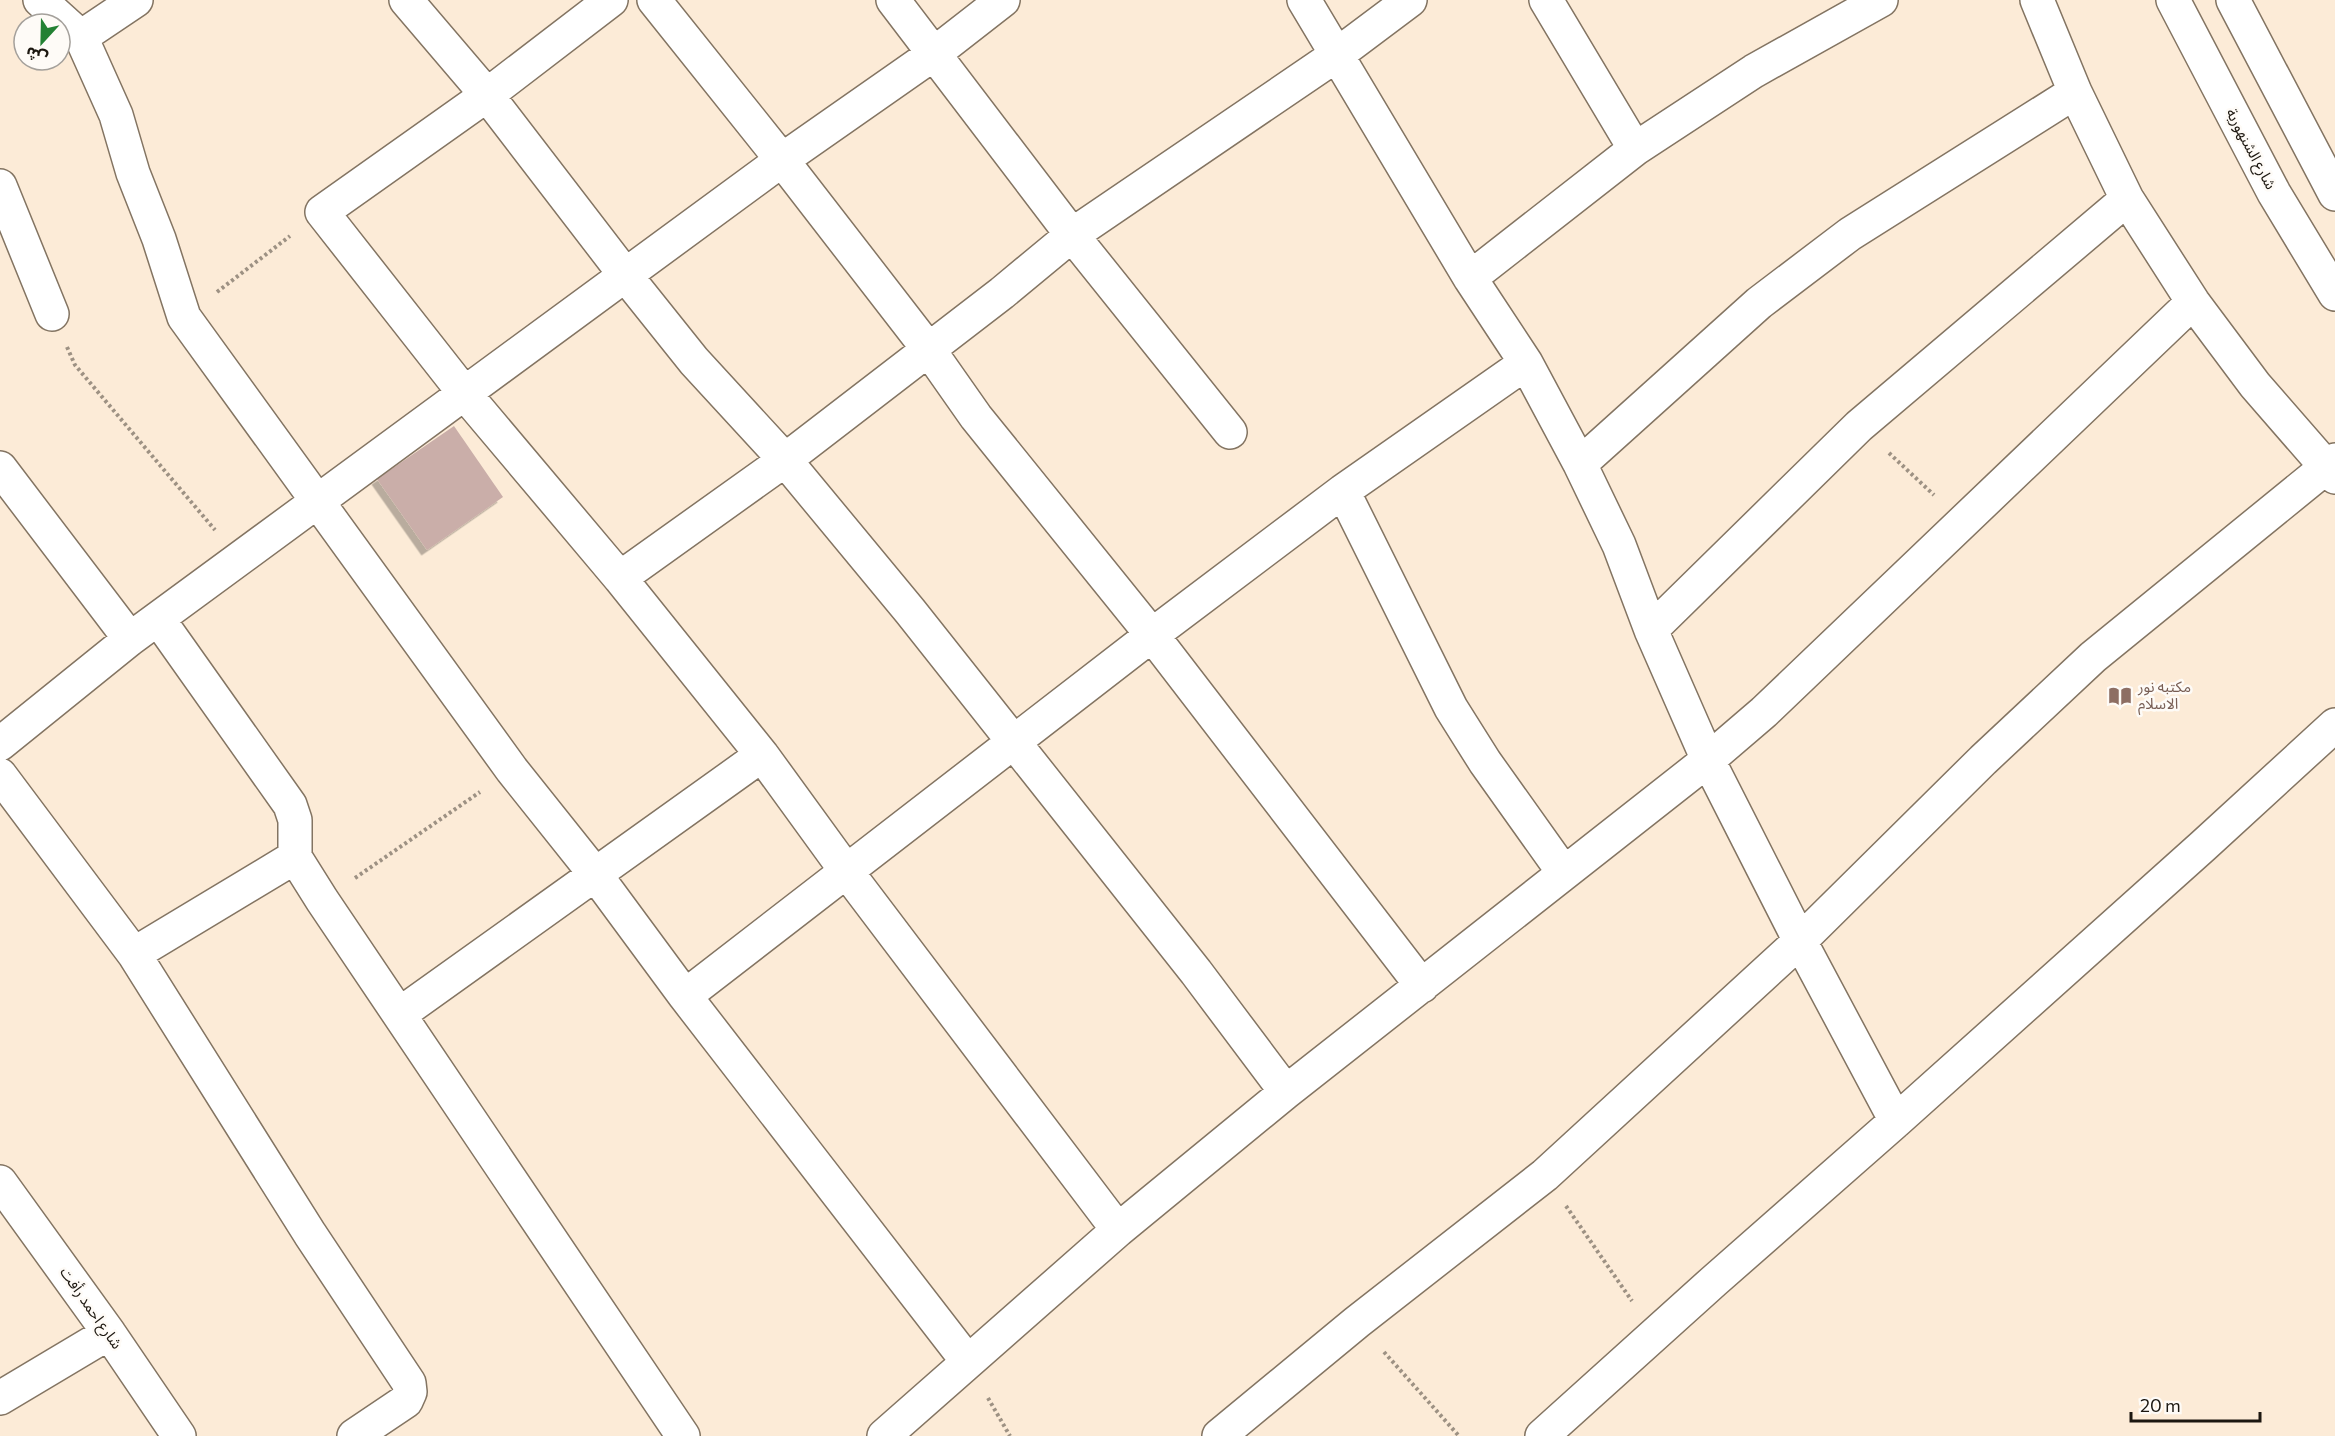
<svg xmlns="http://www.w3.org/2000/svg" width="2335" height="1436" font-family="Commissioner,'Noto Sans Arabic',sans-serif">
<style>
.building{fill:#caaea9;filter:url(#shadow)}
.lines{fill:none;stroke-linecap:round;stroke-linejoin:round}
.minor-casing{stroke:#837462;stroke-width:36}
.tertiary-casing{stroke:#837462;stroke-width:36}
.path{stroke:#9d9183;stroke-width:4;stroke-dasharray:3 3;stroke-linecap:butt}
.minor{stroke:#fff;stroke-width:33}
.tertiary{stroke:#fff;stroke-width:33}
.labels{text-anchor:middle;stroke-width:5;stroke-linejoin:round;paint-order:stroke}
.street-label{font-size:15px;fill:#1c1710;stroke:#fefbf7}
.education-label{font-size:15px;fill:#785e54;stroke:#fefbf7;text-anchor:start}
</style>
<defs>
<filter id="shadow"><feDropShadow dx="-5.5" dy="5.5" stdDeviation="0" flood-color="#0004"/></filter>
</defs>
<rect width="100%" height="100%" fill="#fcebd7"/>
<path class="building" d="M454 426 503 497 427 550 377 479Z"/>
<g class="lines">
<g class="minor-casing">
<path id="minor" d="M40 0 81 37 116 115 133 173 159 239 184 317 512 770 595 874 685 996
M406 0 487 95 626 276 694 361 785 460 910 611 1196 972 1286 1092
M611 0 487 95 322 212 465 394 620 578 785 460 1002 293 1072 235 1338 54 1410 0
M654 0 782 160 929 350 976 417 1152 635 1422 986
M893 0 1072 235 1230 432
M1304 0 1470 278 1526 363 1580 464 1619 545 1651 630 1708 760 1800 941 1896 1121
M1546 0 1635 149
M2037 0 2075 92 2127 199 2193 302 2255 385 2335 477
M81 37 136 0
M0 186 52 314
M1470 278 1635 149 1754 71 1881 0
M1580 464 1759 303 1850 234 2075 92
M0 468 130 639
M1343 491 1451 708 1485 762 1564 873
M620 578 762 755 847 872 1118 1230
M159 620 290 805 295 820V857L322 900 683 1436
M1651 630 1859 426 2127 199
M0 744 130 639 782 160 935 53 1003 0
M0 775 134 954
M295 857 134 954 310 1234 409 1383 410 1392 406 1401 354 1436
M400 1014 762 755
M0 1182 109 1333 179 1436
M968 1362 685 996 1152 635 1343 491 1526 363
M0 1398 109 1333
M884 1436 1118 1230 1286 1092 1708 760 1764 712 2193 302
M1219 1436 1357 1322 1545 1175 1800 941 1983 760 2093 657 2335 460
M1542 1436 1714 1281 1896 1121 2203 846 2335 725"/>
</g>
<g class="tertiary-casing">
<path id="tertiary" d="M2173 0 2274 193 2335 294
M2233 0 2335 194"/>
</g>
<path class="path" d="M217 292 290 236
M67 347 75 365 215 530
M1889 453 1934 495
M355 878 480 792
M1566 1206 1632 1301
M1384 1352 1459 1436
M988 1398 1010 1436"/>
<use href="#minor" class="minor"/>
<use href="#tertiary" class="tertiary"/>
</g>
<defs>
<g id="library-bare" transform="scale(1.8)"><path d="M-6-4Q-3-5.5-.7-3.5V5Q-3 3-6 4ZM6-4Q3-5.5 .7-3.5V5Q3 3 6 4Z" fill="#8d6e63" stroke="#fefbf7" stroke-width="2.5" paint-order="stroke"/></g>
</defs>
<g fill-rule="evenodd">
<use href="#library-bare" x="2120" y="696"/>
</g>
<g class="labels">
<g class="street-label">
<text transform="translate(2251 149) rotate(62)" y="5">شارع الشنهورية</text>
<text transform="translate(91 1308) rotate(55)" y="5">شارع احمد رأفت</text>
</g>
<g class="education-label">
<text x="2138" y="692">مكتبه نور<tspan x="2138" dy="17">الاسلام</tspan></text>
</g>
</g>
<g transform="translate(42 42) rotate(202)"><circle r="28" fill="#fefbf7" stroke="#a4a09b" stroke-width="1.5"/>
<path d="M0-4.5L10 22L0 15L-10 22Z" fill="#238133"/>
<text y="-9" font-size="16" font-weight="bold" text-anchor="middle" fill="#1c1710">ش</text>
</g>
<path d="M2131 1412v9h129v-9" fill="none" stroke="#1c1710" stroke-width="3"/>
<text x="2140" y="1412" font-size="18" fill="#1c1710" stroke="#fefbf7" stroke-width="4.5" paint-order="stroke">20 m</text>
</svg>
